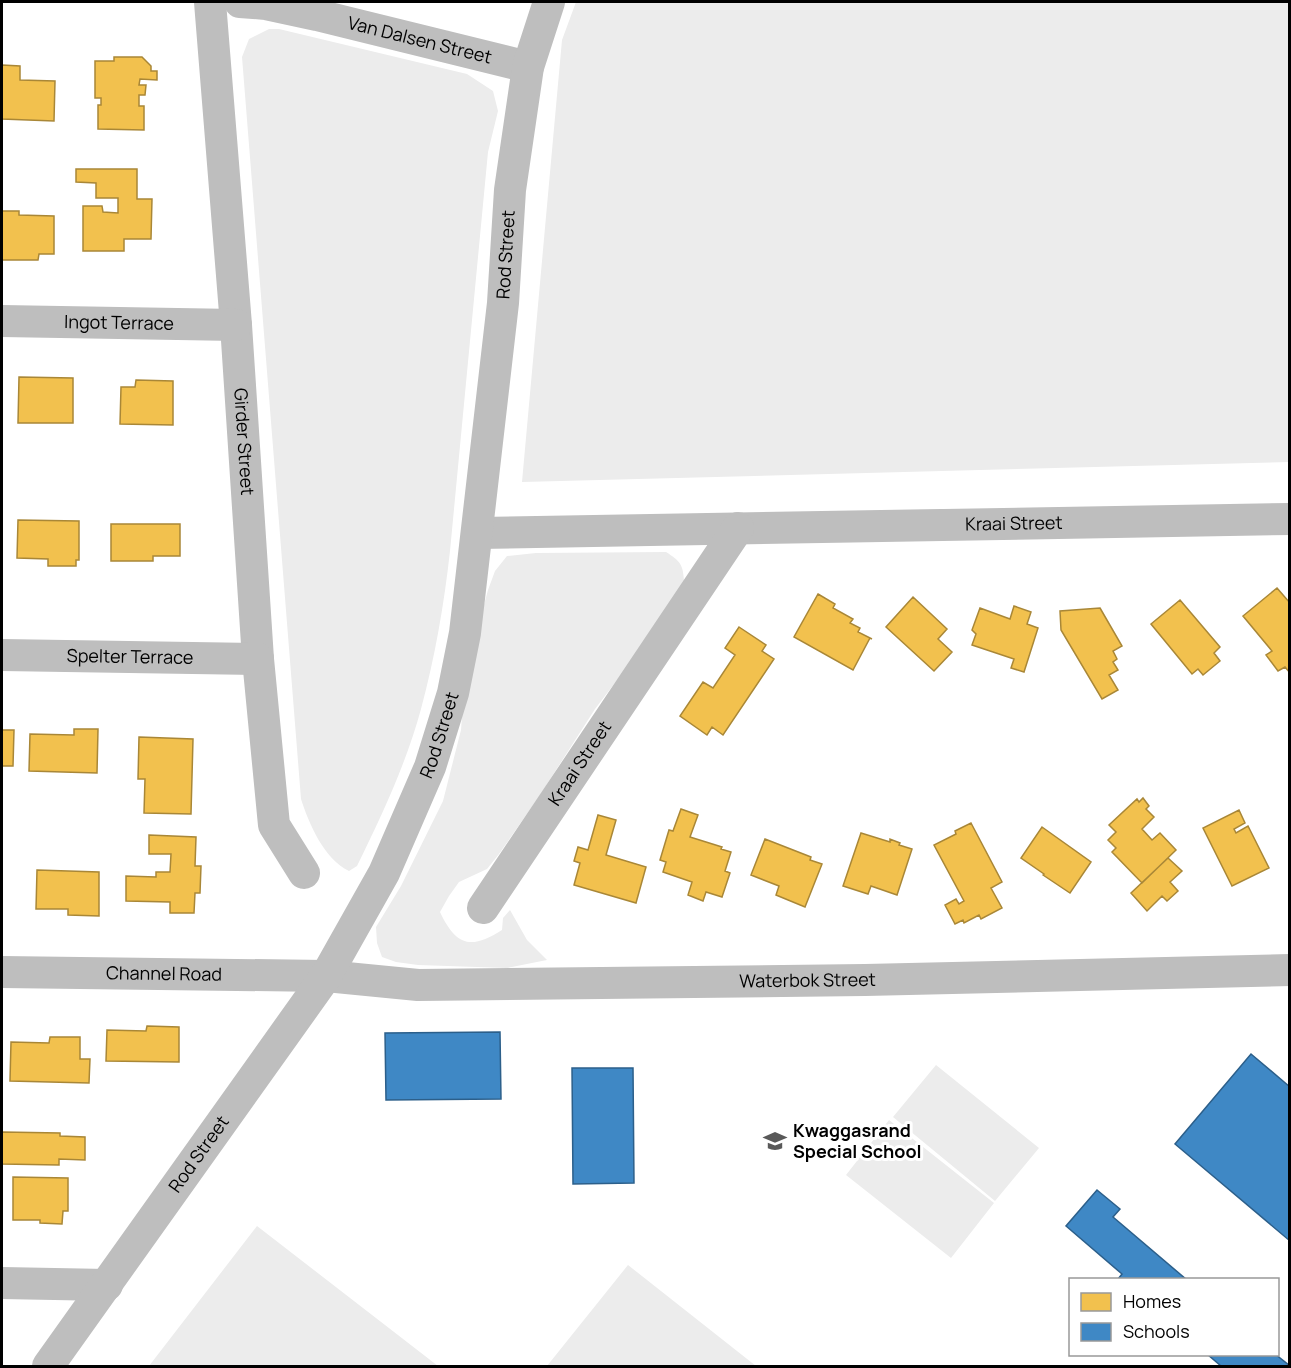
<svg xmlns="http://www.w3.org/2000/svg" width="1291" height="1368" font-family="Manrope,sans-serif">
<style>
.green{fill:#ececec}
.homes{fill:#f2c14e;stroke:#a98737;stroke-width:1.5}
.schools{fill:#3f88c5;stroke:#2c5f8a;stroke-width:1.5}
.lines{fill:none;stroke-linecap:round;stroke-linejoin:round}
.street{stroke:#bebebe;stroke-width:32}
.labels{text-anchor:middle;stroke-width:6;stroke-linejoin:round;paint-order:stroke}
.street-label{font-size:18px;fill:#000;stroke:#fff}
.poi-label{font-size:18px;font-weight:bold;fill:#000;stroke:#fff;text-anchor:start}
</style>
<rect width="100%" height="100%" fill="#fff"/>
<path class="green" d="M576 2H1289V462L522 482 562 40Z
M269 29H279L467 74 493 91 498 111 488 152 450 551C444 605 435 657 421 709 406 764 382 815 357 866L349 871C324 859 309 824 301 799L242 57 249 39Z
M666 552C680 561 683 564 684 581L627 667 595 709 540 795 499 854 487 869 459 882 449 896 440 912C456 946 471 950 502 930L503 918 510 910 527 940 547 960 507 968 418 965 396 962 382 957 377 943 376 927 401 886 443 801 461 730 465 674 488 590 495 571 507 556 536 553Z
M936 1065 1039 1148 995 1201 893 1117Z
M889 1120 994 1203 951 1258 846 1175Z
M257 1226 438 1366H149Z
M628 1265 756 1366H547Z"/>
<path class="homes" d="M114 57H142L151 66V71H157V80L140 79 139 85H146L145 95H139V106H144V130L98 129V105H101V98H95V61H114Z
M2 65 20 66V80L55 81 54 121 2 119Z
M76 169H137V199H152L151 239H124V251H83V206H102L103 212 118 213V198H96V183L76 182Z
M2 211H19V215L54 216V254H39L38 260H2Z
M19 377 73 378V423H18Z
M136 380 173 381V425L120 424 121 387H135Z
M18 520 79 521V560H76V566H48V559L17 558Z
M111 524H180V556H153V561H111Z
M1277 588 1290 603V673L1285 667 1278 671 1266 655 1272 651 1243 616Z
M818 594 835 604 833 608 853 619 850 623 860 628 858 632 872 639 870 638 853 670 794 637Z
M913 597 947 629 938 639 952 652 934 671 886 627Z
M1180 600 1220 647 1214 653 1220 661 1203 675 1198 669 1192 674 1151 624Z
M1014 606 1031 612 1027 624 1038 628 1024 672 1011 668 1014 659 972 645 976 634 972 630 980 608 1010 619Z
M1100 608 1122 646 1113 651 1117 659 1113 662 1118 670 1109 675 1118 690 1102 699 1061 630 1060 611Z
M739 627 766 645 762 651 774 659 723 735 712 727 707 735 680 716 703 682 713 688 735 655 725 648Z
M74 729H98L97 773 29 771 30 734 74 735Z
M2 730H14L13 766H2Z
M139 737 193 739 191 814 144 813 145 779H138Z
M1143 798 1149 806 1146 809 1154 817 1142 829 1152 840 1160 833 1176 850 1142 883 1112 852 1116 848 1108 840 1116 832 1109 825 1137 799 1139 802Z
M681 809 698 815 690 837 722 847 721 849 731 852 725 871 730 873 722 897 706 892 703 901 688 895 692 882 663 872 666 862 660 860 669 830 673 831Z
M1239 810 1245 823 1234 829 1236 833 1248 826 1269 868 1232 886 1203 828Z
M598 815 616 820 606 855 646 867 636 903 574 885 580 863 574 861 578 847 588 850Z
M971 823 1002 882 991 888 1002 908 981 919 979 915 964 923 963 920 955 924 945 905 956 899 959 904 964 901 934 845 956 834 955 831Z
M1042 827 1091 862 1070 893 1043 875 1044 874 1021 858Z
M861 833 890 842V839L900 843 899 845 912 849 897 895 871 886 868 894 843 886Z
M149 835 196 837 195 866H201L200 893H195L194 913H170V902L126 901V876L156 877V872H170L171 854H149Z
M765 839 811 857 810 860 822 864 805 907 776 895 779 886 751 875Z
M1168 858 1182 871 1170 882 1178 891 1167 901 1162 896 1147 911 1131 893Z
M37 870 99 872V916L68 915V909H36Z
M147 1026 179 1027V1062L106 1061 107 1030 146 1031Z
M50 1037H80V1059H90L89 1083 10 1081 11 1042 49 1043Z
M2 1132 60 1133V1136L85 1137V1160L59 1159V1165L2 1164Z
M13 1177 68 1178V1211H63L62 1224 40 1223V1220H13Z"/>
<path class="schools" d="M500 1032 501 1099 386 1100 385 1033Z
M1251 1054 1290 1087V1241L1175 1144Z
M572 1068H633L634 1183 573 1184Z
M1097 1190 1120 1209 1113 1217 1187 1280 1118 1279 1122 1274 1066 1226Z
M1207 1354H1275L1290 1366H1221Z"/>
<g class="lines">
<g class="street">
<path id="s1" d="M210 2 236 325 258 659 274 825 304 873"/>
<path id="s2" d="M240 2 266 4 317 15 528 67"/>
<path id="s3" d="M2 321 236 325"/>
<path id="s4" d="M478 533 1290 519"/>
<path id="s5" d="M2 655 258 659"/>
<path id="s6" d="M483 908 738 528"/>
<path id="s7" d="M2 972 326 976 418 985 865 980 1290 970"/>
<path d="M2 1283 107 1285"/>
<path id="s8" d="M48 1366 326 976 384 873 430 767 453 693 465 633 503 303 510 190 528 67 549 2"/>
</g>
</g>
<defs>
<g id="school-bare" transform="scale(1.8)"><path d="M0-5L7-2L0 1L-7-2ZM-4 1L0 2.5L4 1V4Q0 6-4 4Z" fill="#595959" stroke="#fff" stroke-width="2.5" paint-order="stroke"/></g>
</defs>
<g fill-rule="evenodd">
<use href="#school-bare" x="775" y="1141"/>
</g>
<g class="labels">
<g class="street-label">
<text dy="6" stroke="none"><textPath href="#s2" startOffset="184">Van Dalsen Street</textPath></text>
<text dy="6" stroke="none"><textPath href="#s8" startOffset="1232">Rod Street</textPath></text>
<text dy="6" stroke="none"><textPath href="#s3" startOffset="117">Ingot Terrace</textPath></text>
<text dy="6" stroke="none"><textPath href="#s1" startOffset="441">Girder Street</textPath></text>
<text dy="6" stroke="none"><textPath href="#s4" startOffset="536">Kraai Street</textPath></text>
<text dy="6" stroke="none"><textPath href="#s5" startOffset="128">Spelter Terrace</textPath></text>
<text dy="6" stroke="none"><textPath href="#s8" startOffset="746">Rod Street</textPath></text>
<text dy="6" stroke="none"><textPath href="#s6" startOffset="174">Kraai Street</textPath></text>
<text dy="6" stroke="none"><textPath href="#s7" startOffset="162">Channel Road</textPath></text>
<text dy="6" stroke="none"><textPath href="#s7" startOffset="806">Waterbok Street</textPath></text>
<text dy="6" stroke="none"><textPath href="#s8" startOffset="260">Rod Street</textPath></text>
</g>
<g class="poi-label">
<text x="793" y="1137">Kwaggasrand<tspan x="793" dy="21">Special School</tspan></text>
</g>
</g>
<rect width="1291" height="1368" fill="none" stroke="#000000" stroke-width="6"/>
<rect x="1069" y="1278" width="210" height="78" fill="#ffffff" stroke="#999999" stroke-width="1.5"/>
<rect x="1081" y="1293" width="30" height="18" fill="#f2c14e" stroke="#999999" stroke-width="1.5"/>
<text x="1123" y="1308" font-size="18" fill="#000000">Homes</text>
<rect x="1081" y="1323" width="30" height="18" fill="#3f88c5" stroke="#999999" stroke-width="1.5"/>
<text x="1123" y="1338" font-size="18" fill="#000000">Schools</text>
</svg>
